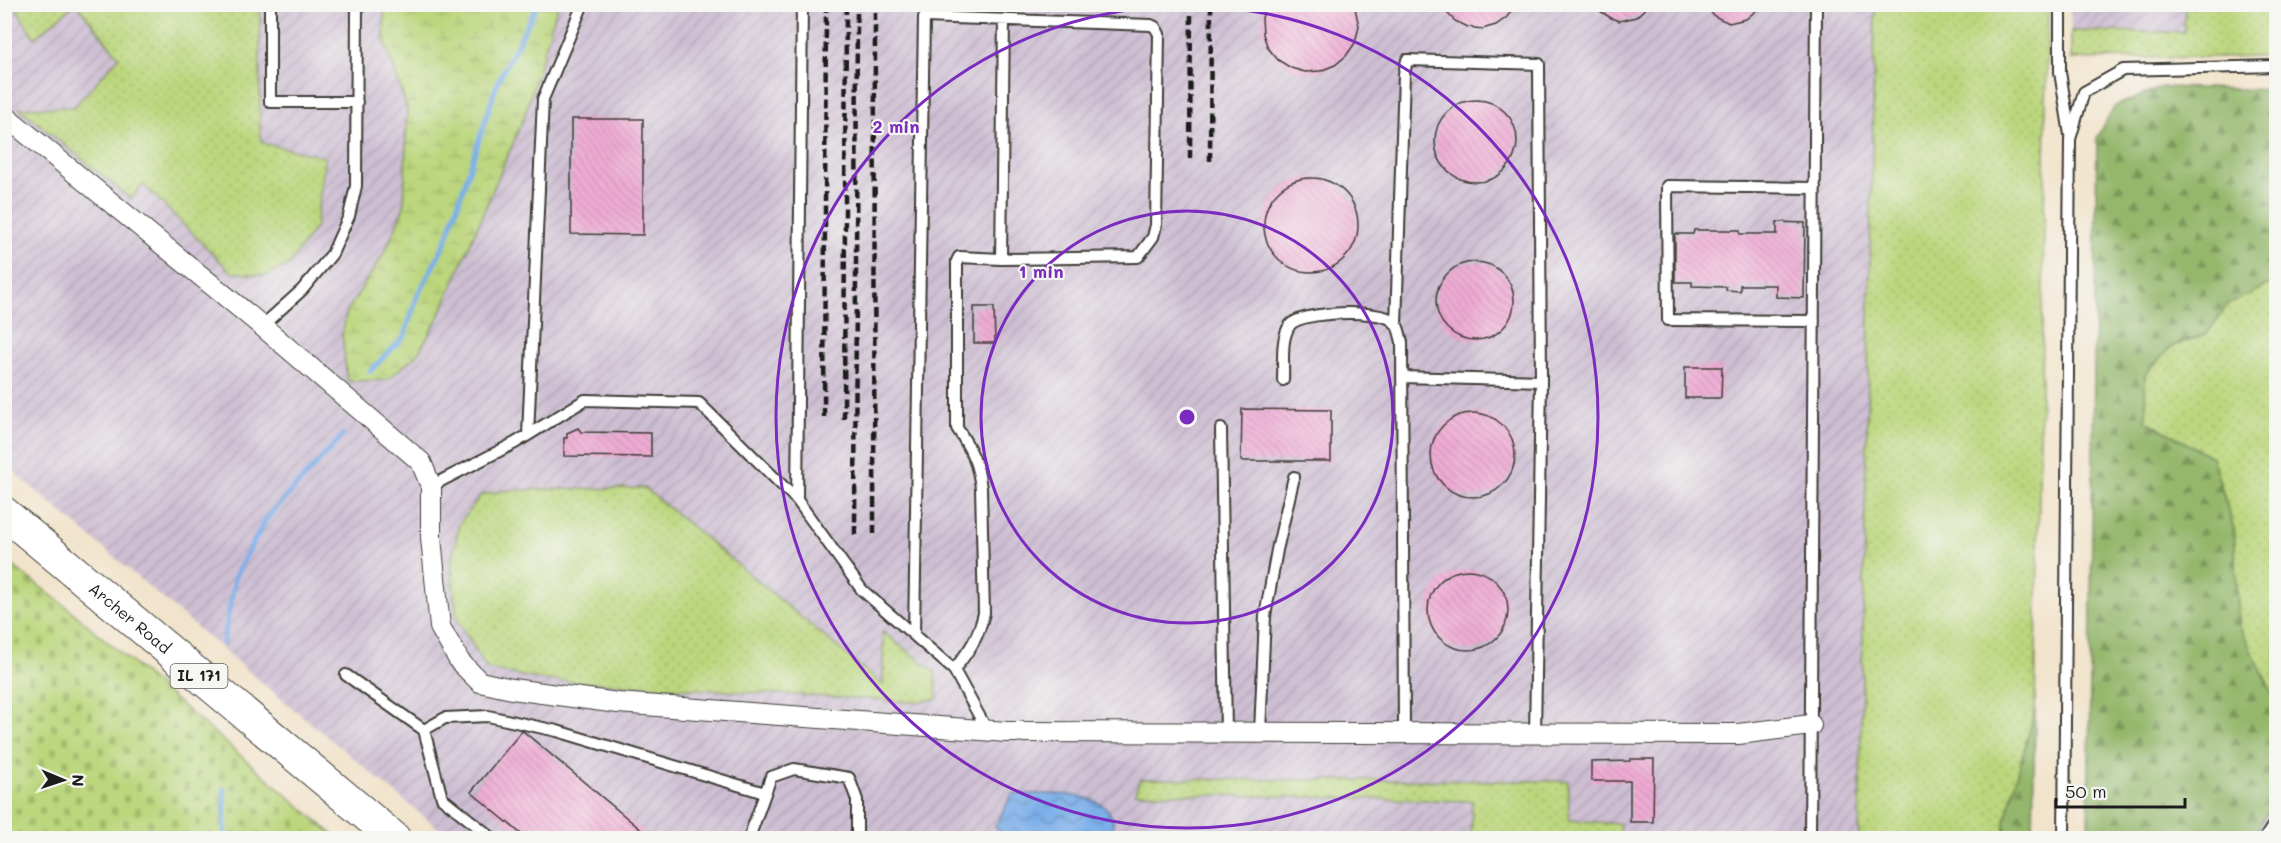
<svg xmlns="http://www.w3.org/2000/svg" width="2281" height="843" font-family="Mali,sans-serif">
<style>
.industrial{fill:url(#industrial-furrows)}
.green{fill:url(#green-dots);stroke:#6c794c;stroke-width:1.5}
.forest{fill:url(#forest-firs);stroke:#586a44;stroke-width:1.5}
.wetland{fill:url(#wetland-marsh);stroke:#6c794c;stroke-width:1.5}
.cemetery{fill:url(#cemetery-stones);stroke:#6c794c;stroke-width:1.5}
.water{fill:url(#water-waves);stroke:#4c6682;stroke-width:1.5}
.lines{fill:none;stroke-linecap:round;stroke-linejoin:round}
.stream{stroke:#7cafe9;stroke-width:5}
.building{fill:url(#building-back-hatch)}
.service-casing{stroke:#3c3a36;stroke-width:14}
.minor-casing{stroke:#3c3a36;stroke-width:22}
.primary-casing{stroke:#3c3a36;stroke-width:34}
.service{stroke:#fff;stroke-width:10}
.minor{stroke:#fff;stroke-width:20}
.primary{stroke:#fff;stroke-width:32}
.rail{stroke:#1c1c1c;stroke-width:4.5;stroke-dasharray:9 4.5;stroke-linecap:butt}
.ring{fill:none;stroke:#7b2cbf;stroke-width:3}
.labels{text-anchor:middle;stroke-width:4.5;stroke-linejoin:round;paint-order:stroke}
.shield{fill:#f6f6f2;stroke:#5d5d5c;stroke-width:1.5}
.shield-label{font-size:15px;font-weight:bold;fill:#1c1c1c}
.street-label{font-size:16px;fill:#1c1c1c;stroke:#f6f6f2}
.centre{fill:#7b2cbf;stroke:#f6f6f2;stroke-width:3}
.ring-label{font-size:18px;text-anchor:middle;font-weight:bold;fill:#7b2cbf;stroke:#f6f6f2;stroke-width:4.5;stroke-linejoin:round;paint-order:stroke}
</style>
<defs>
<pattern id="industrial-furrows" width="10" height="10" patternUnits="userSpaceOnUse" patternTransform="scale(1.5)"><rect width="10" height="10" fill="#cdbed2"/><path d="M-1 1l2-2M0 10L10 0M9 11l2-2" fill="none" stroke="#afa3b4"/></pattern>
<pattern id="green-dots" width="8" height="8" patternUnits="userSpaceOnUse" patternTransform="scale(1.5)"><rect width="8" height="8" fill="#bbd67c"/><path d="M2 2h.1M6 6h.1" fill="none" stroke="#a0b76b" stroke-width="1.8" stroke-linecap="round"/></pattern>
<pattern id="forest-firs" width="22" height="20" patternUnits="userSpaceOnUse" patternTransform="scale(1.5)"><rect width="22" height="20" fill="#94b76c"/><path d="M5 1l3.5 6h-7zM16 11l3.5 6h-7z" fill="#789458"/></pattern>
<pattern id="wetland-marsh" width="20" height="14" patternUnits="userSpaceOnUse" patternTransform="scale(1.5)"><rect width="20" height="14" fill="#bbd67c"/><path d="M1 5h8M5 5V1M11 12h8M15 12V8" fill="none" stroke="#a0b76b"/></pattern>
<pattern id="cemetery-stones" width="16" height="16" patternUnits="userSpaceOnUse" patternTransform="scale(1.5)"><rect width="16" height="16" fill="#bbd67c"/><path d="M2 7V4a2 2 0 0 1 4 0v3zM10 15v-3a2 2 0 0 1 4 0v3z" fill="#a0b76b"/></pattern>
<pattern id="water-waves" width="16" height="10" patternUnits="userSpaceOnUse" patternTransform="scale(1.5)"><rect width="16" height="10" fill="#7cafe9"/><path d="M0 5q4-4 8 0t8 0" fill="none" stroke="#658ebc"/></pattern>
<pattern id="building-back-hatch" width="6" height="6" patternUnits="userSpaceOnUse" patternTransform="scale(1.5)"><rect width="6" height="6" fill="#efacd4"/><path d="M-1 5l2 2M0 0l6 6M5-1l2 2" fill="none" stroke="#cc93b5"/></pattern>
</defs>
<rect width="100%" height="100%" fill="#f6f6f2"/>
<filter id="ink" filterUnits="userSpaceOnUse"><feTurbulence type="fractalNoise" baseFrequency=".0167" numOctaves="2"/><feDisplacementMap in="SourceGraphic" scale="12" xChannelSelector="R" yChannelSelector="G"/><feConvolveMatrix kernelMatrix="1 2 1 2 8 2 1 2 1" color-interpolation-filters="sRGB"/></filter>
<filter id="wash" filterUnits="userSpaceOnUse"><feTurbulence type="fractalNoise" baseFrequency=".008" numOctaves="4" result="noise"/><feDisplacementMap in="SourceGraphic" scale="24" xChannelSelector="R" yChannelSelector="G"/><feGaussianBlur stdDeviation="1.35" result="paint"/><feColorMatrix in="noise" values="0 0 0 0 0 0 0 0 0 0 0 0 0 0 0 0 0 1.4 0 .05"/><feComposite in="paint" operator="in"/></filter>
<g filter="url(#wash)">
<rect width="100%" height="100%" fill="#f2e4cc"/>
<path class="industrial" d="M5 5H1875L1859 838H450L249 672 5 464Z
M2070 5H2185V32L2071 31Z
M2276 797V838H2252Z"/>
<path class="green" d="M15 5V4L74 5 34 38Z
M77 5H260V130L262 143 325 157 316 226 290 264 265 276 231 272 143 184 131 199 19 108 74 107 119 57Z
M1875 5H2048L2035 710 2005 821V838H1859Z
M2185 5H2276V56L2071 59V31L2184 32Z
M2276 281V701L2239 625 2234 529 2212 457 2146 421 2145 374 2172 346 2207 334 2227 305Z
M645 488 883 685V632L935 672 937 699 913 702 543 680 487 669 457 619 451 565 459 524 481 495 508 490Z
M1140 779 1568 781 1569 820 1620 824V838H1471L1472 801 1135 793Z"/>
<path class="forest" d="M2163 87 2276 90V281L2227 305 2207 334 2172 346 2145 374 2146 421 2212 457 2234 529 2239 625 2276 701V797L2252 838H2088L2097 138 2115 106Z
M2035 710 2033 838H2005V821Z"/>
<path class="wetland" d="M384 5H558L524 117 439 317 417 355 387 380 347 381 342 334 347 311 386 250 404 207 407 109 384 39Z"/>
<path class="cemetery" d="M4 559 69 609 337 838H5Z"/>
<path class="water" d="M1012 794C1038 795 1098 788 1111 815 1114 821 1113 831 1113 838H1007L995 827Z"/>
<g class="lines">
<path class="stream" d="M370 371 404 337 417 297 446 241 498 81 538 4
M223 643 236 574 266 519 343 435
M224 789 225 838"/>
</g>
<g id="blocks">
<path class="building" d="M1266 4H1354L1359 26 1355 43 1346 56 1335 65 1320 71 1305 72 1291 68 1278 60 1268 48 1263 34 1262 18Z
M1438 4H1516L1507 17 1496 25 1482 29 1468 27 1455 21Z
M1589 4H1650L1636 17 1619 21 1611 18Z
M1704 4H1764L1746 19 1729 23 1714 16Z
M1435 141a41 41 0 1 1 82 0a41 41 0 1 1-82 0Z
M571 119H643V235L571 234Z
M1264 225a47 47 0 1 1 94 0a47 47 0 1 1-94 0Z
M1777 222 1805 223 1804 298 1776 297V285H1740V291L1726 290V287L1692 286V282H1675V234H1693L1694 230H1740V234H1777Z
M1436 301a39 39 0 1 1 78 0a39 39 0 1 1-78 0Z
M974 307H994L995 343H974Z
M1685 367H1722L1721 398H1685Z
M1242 409 1331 410V461H1241Z
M1431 455a42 42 0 1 1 84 0a42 42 0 1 1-84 0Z
M578 428 581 432 651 433V457L564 456V438H567V433Z
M1428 610a40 40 0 1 1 80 0a40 40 0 1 1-80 0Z
M522 731 524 732 651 838H526L471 792Z
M1630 759H1654L1653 822H1630V781H1591V762L1630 761Z"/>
</g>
</g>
<g filter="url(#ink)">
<use href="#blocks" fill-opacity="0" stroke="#3c3a36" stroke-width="1.5"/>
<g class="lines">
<g class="service-casing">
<path id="service" d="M270 4V102H357
M2060 4V72L2070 135
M1814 321 1668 320 1667 186 1815 188
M1396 325 1404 74 1407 60 1539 64 1541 381
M262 326 302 290 332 254 349 216 356 186 357 4
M1402 377 1541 381 1535 734
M1283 380C1284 364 1280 339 1290 325 1301 311 1380 309 1393 321 1399 325 1400 335 1402 342L1404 733
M1221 429 1226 732
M528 435 543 99 583 4
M431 486 515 443 585 400 699 403 797 500 862 590 954 670 987 730
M797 500 802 4
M914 635 924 17 1151 25 1155 27 1159 34 1156 225 1153 237 1138 257 1001 259 1004 20
M954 670C970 649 978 639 984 613L981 488C978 463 971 449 957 428V261L959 257 1001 259
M346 675 424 730 445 718 488 716 557 731 765 793
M424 730 442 798 492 838
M1260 733 1265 616 1277 550 1294 477
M749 838 771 777 794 769 849 778 857 800V838
M1810 838 1816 4
M2064 838 2070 139 2084 92 2123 70 2276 66
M2265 838 2276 821"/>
</g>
<g class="minor-casing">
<path id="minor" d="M4 115 262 326 421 462 431 486V538L440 627 460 662 480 682 512 689 618 703 1007 732 1738 734 1811 725"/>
</g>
<g class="primary-casing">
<g id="primary">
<path id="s1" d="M4 513 394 838"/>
</g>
</g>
<use href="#service" class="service"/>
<use href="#minor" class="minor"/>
<use href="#primary" class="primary"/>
<path class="rail" d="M1190 159 1191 4
M1210 161 1211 4
M824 417 826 4
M844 419 846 4
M874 534 875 4
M855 535 857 4"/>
</g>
</g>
<g class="ring">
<circle cx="1187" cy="417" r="206"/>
<circle cx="1187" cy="417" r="411"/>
</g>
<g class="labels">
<rect class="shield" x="170.5" y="664" width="57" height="24" rx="4.5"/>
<g class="shield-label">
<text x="199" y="681">IL 171</text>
</g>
<g class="street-label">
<text dy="6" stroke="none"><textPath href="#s1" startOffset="164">Archer Road</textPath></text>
</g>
</g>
<circle cx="1187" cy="417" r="9" class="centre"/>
<g class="ring-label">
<text x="896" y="133">2 min</text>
<text x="1041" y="278">1 min</text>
</g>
<rect width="2281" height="843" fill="none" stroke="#f6f6f2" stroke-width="24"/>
<g transform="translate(63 780) rotate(92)" stroke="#f6f6f2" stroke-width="4.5" paint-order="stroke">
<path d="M0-4.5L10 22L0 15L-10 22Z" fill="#1c1c1c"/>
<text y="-9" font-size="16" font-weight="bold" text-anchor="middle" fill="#1c1c1c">N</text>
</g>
<path d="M2056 798v9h129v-9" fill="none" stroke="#1c1c1c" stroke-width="3"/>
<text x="2065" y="798" font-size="18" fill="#1c1c1c" stroke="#f6f6f2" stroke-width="4.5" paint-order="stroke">50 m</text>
</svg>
